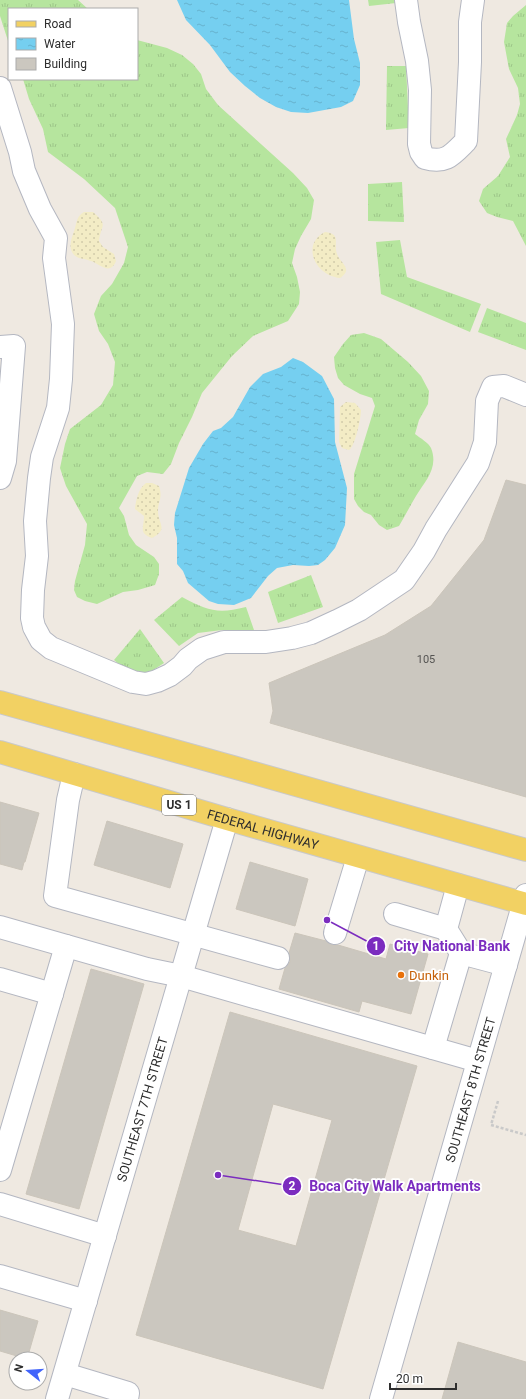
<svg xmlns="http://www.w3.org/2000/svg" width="526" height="1399" font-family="Roboto,sans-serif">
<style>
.grass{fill:url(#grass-tufts)}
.sand{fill:url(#sand-dots)}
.water{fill:url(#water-ripples)}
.building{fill:#cbc7bf;stroke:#cbc5ba;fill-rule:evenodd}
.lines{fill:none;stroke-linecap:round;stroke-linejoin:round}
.minor-casing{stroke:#b4b7c1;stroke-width:24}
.major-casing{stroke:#c9c9c9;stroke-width:24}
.path{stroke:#c9c9c9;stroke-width:2.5;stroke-dasharray:3 2;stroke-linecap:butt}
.minor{stroke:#fff;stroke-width:22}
.major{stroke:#f2d163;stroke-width:22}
.food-dot{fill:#e8710a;stroke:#fff;stroke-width:1.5}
.labels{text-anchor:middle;stroke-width:3.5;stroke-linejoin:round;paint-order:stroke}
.number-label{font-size:11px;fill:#555452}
.shield{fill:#fff;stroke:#6d6d6d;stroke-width:1}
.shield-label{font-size:12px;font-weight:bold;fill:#2e2e2e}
.street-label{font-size:13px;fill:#2e2e2e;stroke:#fff}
.food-label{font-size:13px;fill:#c56008;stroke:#fff;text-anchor:start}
.leader{fill:none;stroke:#7b2cbf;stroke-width:1.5}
.callout-dot{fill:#7b2cbf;stroke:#fff;stroke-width:1.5}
.mark-label{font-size:12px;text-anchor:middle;font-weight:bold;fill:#fff}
.callout-label{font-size:14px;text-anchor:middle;font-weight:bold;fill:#7b2cbf;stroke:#fff;stroke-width:3.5;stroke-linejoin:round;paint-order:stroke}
</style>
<defs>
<pattern id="grass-tufts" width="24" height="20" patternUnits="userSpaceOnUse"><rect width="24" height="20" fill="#b6e59e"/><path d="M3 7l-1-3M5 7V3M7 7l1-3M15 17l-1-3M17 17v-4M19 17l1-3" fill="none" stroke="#9dc588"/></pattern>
<pattern id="sand-dots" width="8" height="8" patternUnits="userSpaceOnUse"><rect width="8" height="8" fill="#f3ecc5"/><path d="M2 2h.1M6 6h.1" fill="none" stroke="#d1cbaa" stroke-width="1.8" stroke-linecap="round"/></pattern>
<pattern id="water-ripples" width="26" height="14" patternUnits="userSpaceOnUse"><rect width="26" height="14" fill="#75cff0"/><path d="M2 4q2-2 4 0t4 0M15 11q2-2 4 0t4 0" fill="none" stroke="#66b2ce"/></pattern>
</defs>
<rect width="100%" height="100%" fill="#efe9e1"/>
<path class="grass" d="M0 0H78L88 9H9V44L0 16Z
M368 0H396V3L369 6Z
M526 5V246L513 221 497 217 487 213 479 201 483 189 498 176 510 157 506 139 517 115 520 104 518 88 509 69 504 42 507 23 513 16Z
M137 40 167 48 182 55 193 64 201 74 206 89 218 105 293 173 307 188 314 200 311 219 301 236 295 249 292 263 297 277 300 292 299 304 288 321 253 336 232 356 202 393 192 417 179 443 171 464 163 474 147 472 137 476 119 508 124 516 129 535 136 545 154 557 159 564V574L155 585 138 590 123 592 97 604 85 601 77 597 74 590 75 581 85 545 87 524 66 486 60 468 65 444 70 429 101 405 113 385 115 362 108 344 99 331 94 314 101 296 112 284 124 263 128 247 115 208 84 179 48 152 43 129 29 99 23 79H137Z
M387 66H406L409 128 386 130Z
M402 182 404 222 368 221V184Z
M400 240 407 277 481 304 470 332 381 294 376 242Z
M487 308 526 323V350L478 332Z
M364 333 381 339 408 362 421 376 429 391 428 404 419 420 415 434C420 438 429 443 431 448 439 468 425 481 416 496 410 506 405 516 399 526L387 530 379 525 371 515 364 512 358 506 354 499V474L375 406 372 398 360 394 344 385 338 378 335 368 334 357 343 344 351 335Z
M311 575 323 607 278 623 268 592Z
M182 597C208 611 218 614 246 607L254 630H222L198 633 179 646 154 620Z
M140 629 164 663 138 680 114 660Z"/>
<path class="sand" d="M84 212H93C109 226 101 224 99 241L103 247 114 254 116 261C110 276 100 264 91 261 84 258 76 260 72 252 68 243 73 236 75 228 77 221 77 216 84 212Z
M325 232C342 234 333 243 337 254 340 263 354 269 340 278 316 276 300 245 325 232Z
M346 402 355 403 361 410C361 418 355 447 349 450L342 448 339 442 340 407Z
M146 483H152L159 486C163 498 158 501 158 511 158 524 169 529 152 538 138 533 144 528 144 516L135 509C136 500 138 489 146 483Z"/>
<path class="water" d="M177 0H349L354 39 360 63V85L353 101 341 107 308 113 291 112 276 107 260 98 245 86 230 72 210 45 186 20Z
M293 358 303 362 322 376 334 399 335 442 347 488 345 525 335 548 325 560 318 565 309 566 293 565 277 568 268 576 251 598 234 605 218 604 209 601 188 583 183 571 177 564V538L174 525 175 513 189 468 203 444 213 431 221 428 233 417 250 387 263 374 281 367Z"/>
<path class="building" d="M506 480 526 485V797L270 723 273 711 269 683 385 635 431 606 484 540Z
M0 802 39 813 25 862H24L22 870 0 864Z
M107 821 183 844 170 888 94 865Z
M250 862 308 879 295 926 236 909Z
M295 933 326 941 332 945H338L386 959 390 944 428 954 411 1014 362 1001 359 1012 279 989 285 968 290 962 289 953Z
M91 969 144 984 79 1209 26 1194Z
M230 1012 417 1066 323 1389 136 1335ZM273 1104 332 1120 296 1246 238 1230Z
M0 1310 38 1321 27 1359 0 1351Z
M458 1342 526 1362V1399H442Z"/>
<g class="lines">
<g class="minor-casing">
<g id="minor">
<path d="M406 0 409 22 417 61 420 90 419 144 421 152 425 158C446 164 452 155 466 141L470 62V22L473 0"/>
<path d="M0 88 20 152 24 171 40 209 56 238 54 258 63 324 61 379 58 408 42 457 39 478 35 521 37 556 33 590 32 618 34 627 41 640 51 648 133 682 146 684 157 681 170 675 182 666 188 659 202 649 224 642H266L292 638 311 633 337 621 359 610 404 580 424 551 436 529 478 463 485 442 487 401 493 387 504 386 526 395"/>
<path d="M0 347 14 346 5 461 0 478"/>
<path d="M74 774 68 800 55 896 278 958"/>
<path d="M458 885 446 929 461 953"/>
<path d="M395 914 446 929"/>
<path d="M0 927 147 969 181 976 478 1061"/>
<path d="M335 933 358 857"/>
<path d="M0 979 52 994"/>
<path d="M433 1048 461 953 506 965"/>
<path d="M0 1170 66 946"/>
<path d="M0 1204 105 1236"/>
<path d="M0 1276 86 1301"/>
<path d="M65 1374 128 1393 127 1399"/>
<path id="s1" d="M57 1399 227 819"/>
<path id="s2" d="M381 1399 526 895"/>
</g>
</g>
<g class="major-casing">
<g id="major">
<path d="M0 702C176 750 350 801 526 850"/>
<path id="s3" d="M0 752 227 819 526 904"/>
</g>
</g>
<path class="path" d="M498 1101 491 1125 526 1135"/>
<use href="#minor" class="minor"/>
<use href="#major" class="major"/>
</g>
<circle class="food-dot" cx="401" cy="975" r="4"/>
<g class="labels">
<g class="number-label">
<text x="426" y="663">105</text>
</g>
<rect class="shield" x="162" y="795" width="34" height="20" rx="3"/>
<g class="shield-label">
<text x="179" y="809">US 1</text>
</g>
<g class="street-label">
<text dy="5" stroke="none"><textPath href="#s3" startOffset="274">FEDERAL HIGHWAY</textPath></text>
<text dy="5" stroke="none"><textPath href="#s2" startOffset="322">SOUTHEAST 8TH STREET</textPath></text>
<text dy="5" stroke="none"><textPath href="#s1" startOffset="302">SOUTHEAST 7TH STREET</textPath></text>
</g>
<g class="food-label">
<text x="409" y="980">Dunkin</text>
</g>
</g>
<path class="leader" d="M327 920L376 946M218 1175L292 1186"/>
<g class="callout-dot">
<circle cx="327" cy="920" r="4"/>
<circle cx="218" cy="1175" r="4"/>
<circle cx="376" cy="946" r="10"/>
<circle cx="292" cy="1186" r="10"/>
</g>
<g class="mark-label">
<text x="376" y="950">1</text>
<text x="292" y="1190">2</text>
</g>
<g class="callout-label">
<text x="452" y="951">City National Bank</text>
<text x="395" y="1191">Boca City Walk Apartments</text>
</g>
<rect x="8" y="8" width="130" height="72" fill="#ffffff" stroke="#ababab"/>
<rect x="16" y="21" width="20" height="6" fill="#f2d163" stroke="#ababab"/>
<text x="44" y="28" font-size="12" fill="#2e2e2e">Road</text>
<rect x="16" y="38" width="20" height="12" fill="url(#water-ripples)" stroke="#ababab"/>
<text x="44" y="48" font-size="12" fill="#2e2e2e">Water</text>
<rect x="16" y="58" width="20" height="12" fill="#cbc7bf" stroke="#ababab"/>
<text x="44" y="68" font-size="12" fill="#2e2e2e">Building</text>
<g transform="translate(28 1371) rotate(287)"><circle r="19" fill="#ffffff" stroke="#ababab"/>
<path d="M0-3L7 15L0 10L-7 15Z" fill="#4264fb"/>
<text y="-6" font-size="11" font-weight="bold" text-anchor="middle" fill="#2e2e2e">N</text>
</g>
<path d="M390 1383v6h66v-6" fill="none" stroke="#2e2e2e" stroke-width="2"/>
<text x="396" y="1383" font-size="12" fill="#2e2e2e" stroke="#ffffff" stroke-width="3" paint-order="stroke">20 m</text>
</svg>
